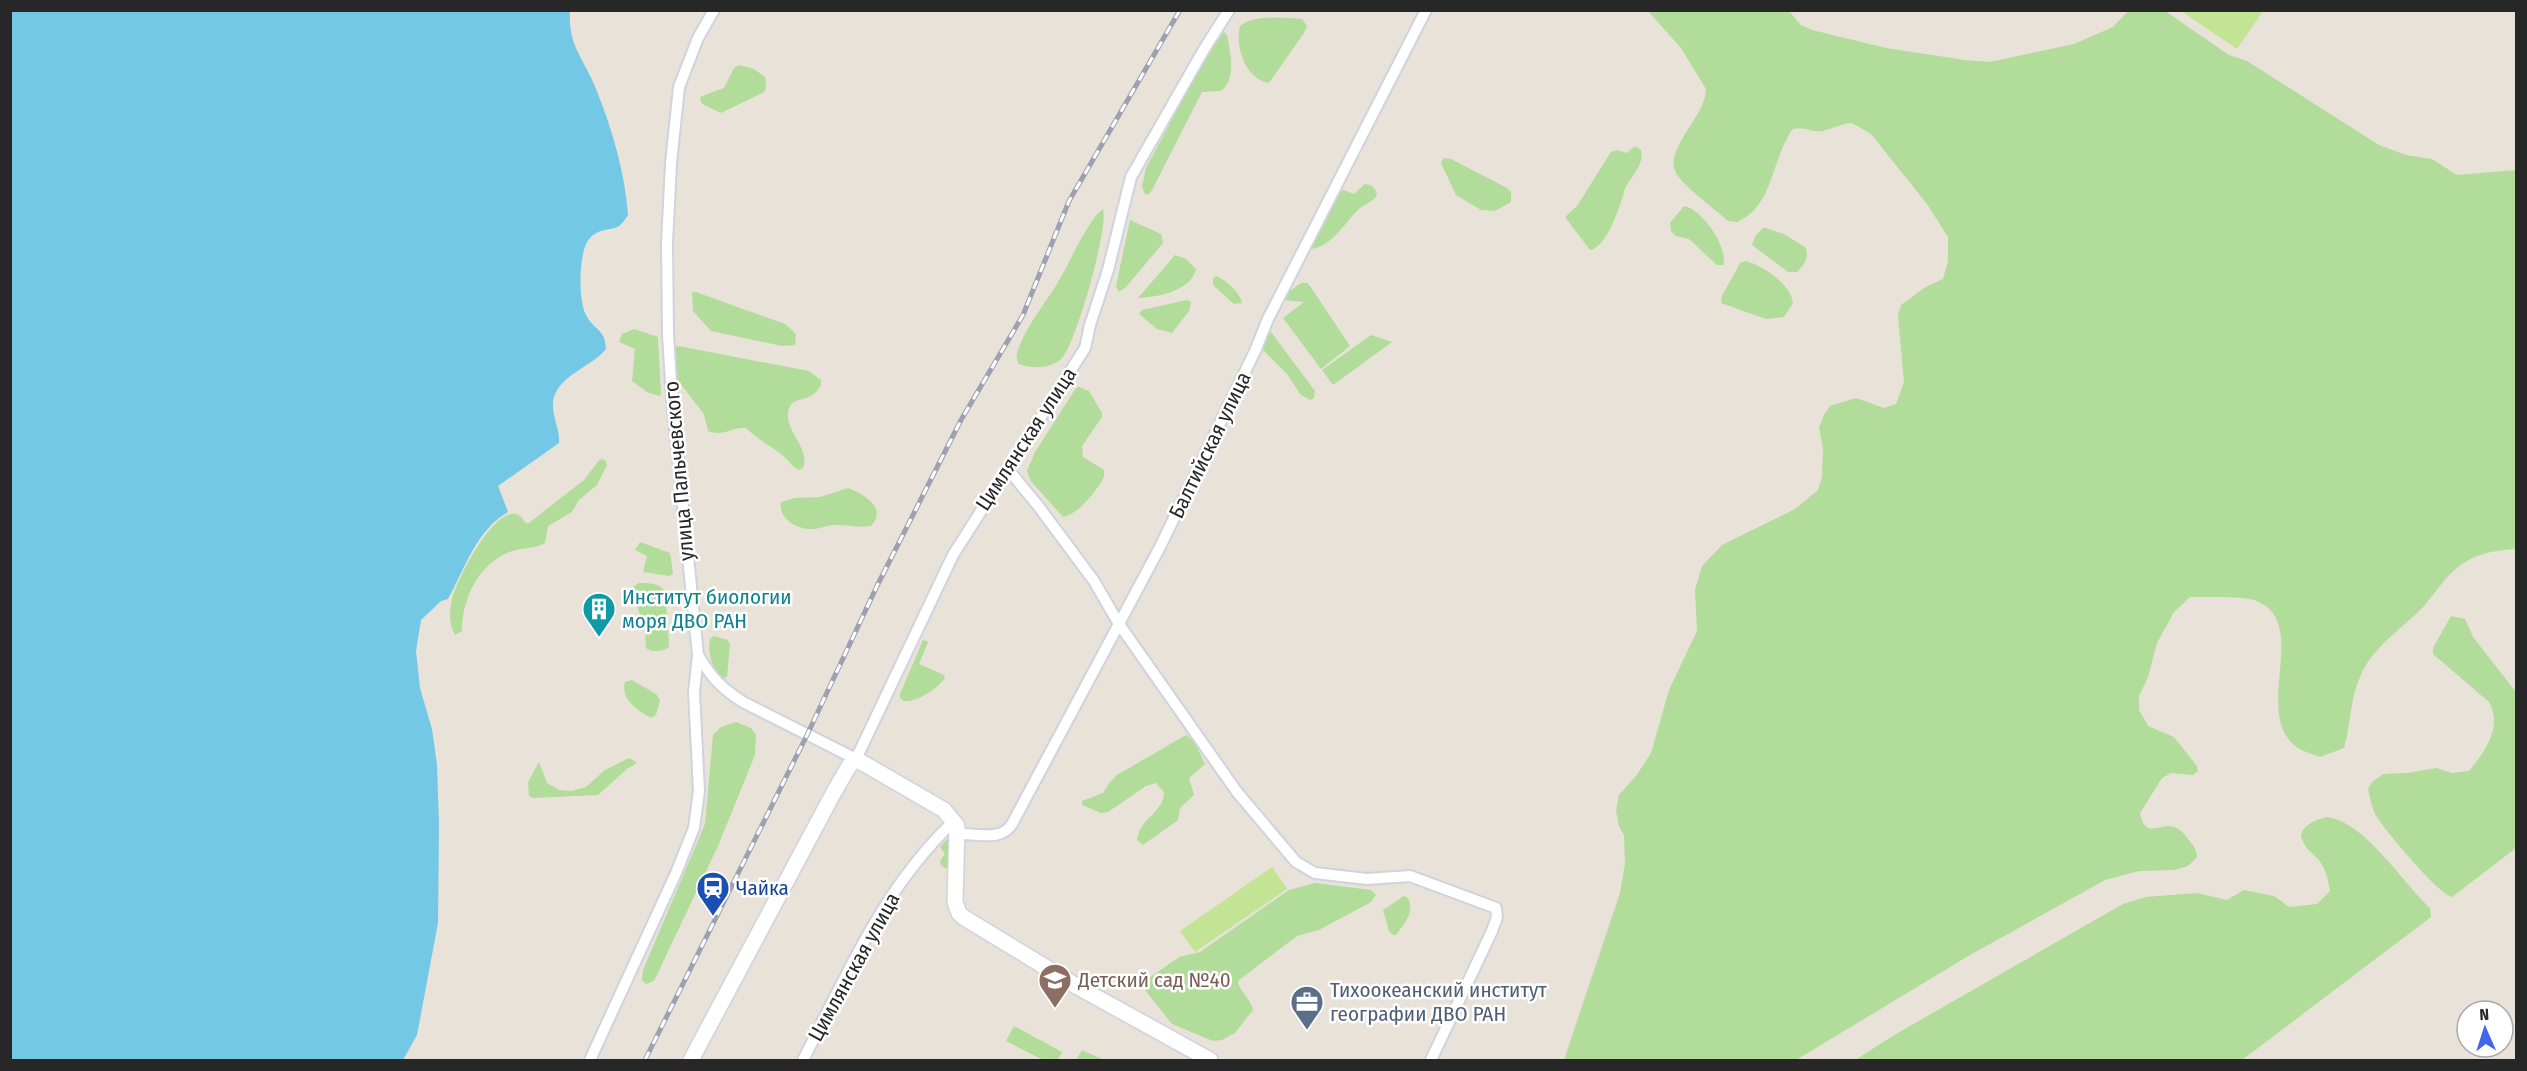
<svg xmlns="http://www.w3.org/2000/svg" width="2527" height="1071" font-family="'Fira Sans Condensed',sans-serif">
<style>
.green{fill:#b1dc99}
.pitch{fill:#c3e395}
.water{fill:#72c8e5}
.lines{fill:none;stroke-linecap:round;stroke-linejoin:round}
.minor-casing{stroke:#cfd2df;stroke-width:14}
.secondary-casing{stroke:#cfd2df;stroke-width:18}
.minor{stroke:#fff;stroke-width:10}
.secondary{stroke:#fff;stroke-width:15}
.rail-casing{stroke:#9da0b0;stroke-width:5}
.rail{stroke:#fff;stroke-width:3;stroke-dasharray:9;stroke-linecap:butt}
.labels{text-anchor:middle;stroke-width:5;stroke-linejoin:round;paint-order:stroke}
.street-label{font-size:21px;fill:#272727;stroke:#fff}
.culture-label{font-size:21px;fill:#0d838f;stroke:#fff;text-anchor:start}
.transit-label{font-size:21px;fill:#164399;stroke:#fff;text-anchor:start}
.education-label{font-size:21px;fill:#785e54;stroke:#fff;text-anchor:start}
.service-label{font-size:21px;fill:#4e5e75;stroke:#fff;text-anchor:start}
</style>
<rect width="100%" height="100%" fill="#e9e2d9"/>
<path class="green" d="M1648 11H1789L1801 25 1812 30 1886 48 1965 60 1990 62 2074 44 2113 27 2128 11H2165L2229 55 2247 61 2379 145 2406 155 2432 159 2457 175 2516 170V549C2496 550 2473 554 2457 568 2444 578 2435 594 2424 606 2402 629 2372 647 2360 677 2350 699 2351 724 2344 748L2320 757C2313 754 2304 752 2298 748 2249 714 2314 621 2254 600 2243 596 2204 597 2190 597L2174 612 2157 643 2148 677 2139 696V710L2148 726 2174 737 2197 766 2198 771 2193 775 2171 773 2162 778 2140 813C2145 840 2159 823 2174 827 2181 829 2185 835 2189 840 2194 846 2196 849 2197 857L2188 866 2175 870 2139 871 2105 880 1970 955 1796 1060H1564L1620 893 1625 864 1624 835 1619 826 1616 811 1619 795 1636 776 1651 753 1669 690 1697 631 1695 590 1702 566 1722 545 1795 509 1818 490 1822 477 1823 448 1819 428 1824 415 1830 406 1856 398 1884 408 1896 404 1904 382 1898 316 1901 305 1924 288 1943 279 1948 261V237L1927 204 1871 134 1852 123C1841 124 1833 128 1823 131 1813 133 1804 126 1793 129 1771 158 1774 207 1737 222L1728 221C1715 209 1684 187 1676 173 1663 150 1706 116 1706 89L1681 48Z
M1302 19 1307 26 1304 33 1271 80 1268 83C1245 78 1235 47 1240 26 1254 14 1284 18 1302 19Z
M1224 32 1227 35C1230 51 1237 79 1221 91L1202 92 1152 190 1149 194 1145 195 1142 186 1146 168 1207 54Z
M739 65 754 69 765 77 766 88 764 92 721 113 702 104 700 98 702 96 724 88 734 68Z
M1635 146 1641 150C1645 167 1628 178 1624 192 1620 207 1606 248 1590 250L1565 217 1577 206 1611 152 1617 150 1627 153Z
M1444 158 1451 159 1507 188 1511 192V202L1495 211 1481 210 1456 195 1442 165 1441 162Z
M1365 184C1372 185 1375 187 1377 195 1373 202 1365 204 1359 209 1344 223 1333 246 1311 249L1338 193 1343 190 1354 194Z
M1684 206C1702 209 1729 248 1723 265H1717L1689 239 1676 236 1671 231 1670 223Z
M1103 209C1109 227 1076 343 1062 358 1052 369 1031 369 1019 364 1016 358 1016 356 1018 350 1028 322 1047 302 1061 277 1071 260 1088 220 1103 209Z
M1130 220 1161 234 1163 243 1126 287 1119 292 1116 286Z
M1766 228 1784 234 1805 247C1810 257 1804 265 1797 272H1788L1752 245 1756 235 1763 228Z
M1175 255 1186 259 1196 269C1191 291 1158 297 1138 298Z
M1746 261C1763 266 1791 284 1793 303L1784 317 1766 319 1721 303 1722 296 1740 263Z
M1216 276C1226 280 1240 292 1242 303L1234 304 1213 285V279Z
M1301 283H1307L1310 286 1350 346 1321 369 1283 318 1304 302 1284 300 1280 298Z
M696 292 785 324 796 334 795 345 782 346 711 331 693 311 692 292Z
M1187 300 1191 302 1189 311 1172 333 1157 329 1139 314 1142 310Z
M634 329 658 337 661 395 659 396 647 392 632 381 635 349 619 342 622 334Z
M1271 332 1315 391 1314 398 1310 400 1300 394 1288 375 1262 349 1260 346 1268 333Z
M1371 335 1392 342 1333 385 1322 370Z
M678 346 809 371 821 380V385C813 399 805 397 792 403 776 425 812 446 803 468L799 470C791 466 788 459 781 454 769 445 757 439 746 428 730 427 724 437 708 431L704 414 676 378 674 348Z
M1079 387 1089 391 1102 413V417L1082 446 1083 457 1104 470V477C1097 490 1079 514 1063 517L1030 480 1027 471 1035 452 1076 388Z
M600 459 605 460 607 465 597 485 579 500 572 512 548 526 545 543C533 550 517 547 505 554 476 568 462 601 462 631L455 635C449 624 449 612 452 599 457 580 492 509 516 514 521 515 523 520 526 523H529L584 480Z
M848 488C864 494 888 508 871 526 860 528 849 525 837 525 829 524 822 529 813 529 798 530 778 519 781 502L795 498 820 497Z
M640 542 670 553 673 573 670 576 643 572 647 556 635 550Z
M639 583C648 583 661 583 665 592L669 644 668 648C661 651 652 653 646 648L645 630 633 594 634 586Z
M2451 616 2465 619 2473 637 2516 692V848L2452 897C2437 893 2386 831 2376 816 2372 808 2370 798 2368 789L2372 782 2383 774 2408 773 2436 768 2452 773 2469 771C2485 752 2503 727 2489 702L2433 654V648Z
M714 636 727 640 730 644 727 677 721 678C712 667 707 652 710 639Z
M923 640 928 642 919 664 944 675 945 678C937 689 918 702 904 701L900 698V694Z
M632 680 656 694 660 700 656 715 651 718C638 711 620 699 625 682Z
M736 722 751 728 756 735 755 755 718 846 654 981 646 984 642 980 643 970 705 824 713 735 721 727Z
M1186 735 1194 741 1205 764 1189 778 1194 795 1180 808 1178 820 1143 845 1137 840C1139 818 1164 813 1164 792L1156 783 1146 786 1108 812 1101 813 1082 805V801L1103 793 1110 782 1117 775Z
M629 758 636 762V764L628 768 598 795 533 798 529 796 528 782 539 762 547 783 559 790 571 791 586 787 605 770Z
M2327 817C2365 822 2402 882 2430 908L2431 917 2242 1060H1855L1896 1034 2123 904 2146 897 2197 893 2227 900 2244 890 2274 896 2289 907 2317 904 2330 891C2328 881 2327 872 2321 863 2313 852 2306 852 2301 836 2303 824 2316 820 2327 817Z
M947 839H952L950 871 941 865 940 861 945 854 940 847Z
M1315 883 1371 890 1376 895 1371 902 1319 930 1297 936 1239 980 1238 983C1241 992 1252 1001 1253 1010L1235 1033 1222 1040 1213 1041 1172 1024 1145 990V981L1179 957 1200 952 1289 890Z
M1404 896 1408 898C1415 913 1404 923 1396 935H1393L1389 931 1383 910Z
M1014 1026 1062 1052 1058 1060H1043L1006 1041Z
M1082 1050 1104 1060H1076Z"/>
<path class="pitch" d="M2181 11H2263L2237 49Z
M1272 867 1287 889 1195 952 1180 931Z"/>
<path class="water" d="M10 11H570C568 47 584 58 596 89 612 128 625 173 628 215 626 218 622 224 619 226 611 231 601 227 590 238 578 250 578 301 586 315 594 331 605 328 606 349 591 368 552 377 553 406 553 418 560 430 559 443L498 486 508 512C477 529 464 570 448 599L441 601 421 620 416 651 420 688 432 729 437 765 439 825 438 923 417 1035 403 1060H11Z"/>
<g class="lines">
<g class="minor-casing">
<path id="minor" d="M1007 468 1039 507 1094 581 1119 624 1237 792 1296 862 1315 873 1367 879 1410 876 1496 908 1497 917 1492 931 1431 1060
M698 655C711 677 721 688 743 702L856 759 953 555 1085 348 1090 325 1108 270 1131 177 1203 51 1229 10
M958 834C977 833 1001 842 1012 824L1160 547 1255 351 1268 319 1426 10
M590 1060 676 873 694 828 699 791 694 692 698 655 672 399 668 334 667 243 671 163 679 87 698 38 714 10
M803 1060C847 975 883 888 954 821"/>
</g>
<g class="secondary-casing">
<path id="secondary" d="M691 1060 834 792 849 766 856 759 944 810 957 826 955 902 959 913 963 917 1078 987 1210 1060"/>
</g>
<use href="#minor" class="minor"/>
<use href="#secondary" class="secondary"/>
<g class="rail-casing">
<path id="rail" d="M645 1060 807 735 877 586 961 420 1023 315 1069 201 1180 10"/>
</g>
<use href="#rail" class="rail"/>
</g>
<defs>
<g id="building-pin" transform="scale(1.725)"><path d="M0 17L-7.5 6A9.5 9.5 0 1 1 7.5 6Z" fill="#0f9aa8" stroke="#fff"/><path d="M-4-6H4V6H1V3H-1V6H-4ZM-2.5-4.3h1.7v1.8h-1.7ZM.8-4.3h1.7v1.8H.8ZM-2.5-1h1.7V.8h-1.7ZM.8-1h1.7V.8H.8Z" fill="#fff"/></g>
<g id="station-pin" transform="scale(1.725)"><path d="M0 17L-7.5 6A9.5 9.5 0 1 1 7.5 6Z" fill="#1a4fb4" stroke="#fff"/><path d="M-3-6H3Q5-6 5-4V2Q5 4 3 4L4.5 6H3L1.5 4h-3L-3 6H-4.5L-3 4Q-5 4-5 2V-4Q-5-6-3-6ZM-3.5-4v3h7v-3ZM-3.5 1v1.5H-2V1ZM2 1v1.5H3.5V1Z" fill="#fff"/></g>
<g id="school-pin" transform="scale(1.725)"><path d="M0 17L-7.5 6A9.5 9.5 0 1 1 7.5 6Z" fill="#8d6e63" stroke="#fff"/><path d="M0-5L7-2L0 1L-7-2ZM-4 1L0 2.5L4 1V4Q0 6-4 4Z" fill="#fff"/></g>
<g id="office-pin" transform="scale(1.725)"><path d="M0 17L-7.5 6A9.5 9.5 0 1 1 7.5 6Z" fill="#5c6f8a" stroke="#fff"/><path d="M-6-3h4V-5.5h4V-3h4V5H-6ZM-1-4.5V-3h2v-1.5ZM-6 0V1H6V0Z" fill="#fff"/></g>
</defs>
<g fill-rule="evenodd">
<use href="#building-pin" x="599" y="609"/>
<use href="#station-pin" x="713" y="888"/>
<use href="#school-pin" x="1055" y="980"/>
<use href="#office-pin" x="1307" y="1002"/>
</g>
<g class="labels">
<g class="street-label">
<text transform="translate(1026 439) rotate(-57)" y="7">Цимлянская улица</text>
<text transform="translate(1210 445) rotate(-64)" y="7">Балтийская улица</text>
<text transform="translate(679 471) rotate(-95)" y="7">улица Пальчевского</text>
<text transform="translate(854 967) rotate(-61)" y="7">Цимлянская улица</text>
</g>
<g class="culture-label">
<text x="622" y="604">Институт биологии<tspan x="622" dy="24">моря ДВО РАН</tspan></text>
</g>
<g class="transit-label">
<text x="736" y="895">Чайка</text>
</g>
<g class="education-label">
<text x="1078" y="987">Детский сад №40</text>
</g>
<g class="service-label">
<text x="1330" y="997">Тихоокеанский институт<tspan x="1330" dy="24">географии ДВО РАН</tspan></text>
</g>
</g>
<rect width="2527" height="1071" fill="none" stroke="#272727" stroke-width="24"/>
<g transform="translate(2485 1029) rotate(357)"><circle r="28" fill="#ffffff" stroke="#a9a9a9" stroke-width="1.5"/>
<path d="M0-4.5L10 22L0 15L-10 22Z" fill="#4365ec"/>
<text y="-9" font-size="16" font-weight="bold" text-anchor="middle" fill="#272727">N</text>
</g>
</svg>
